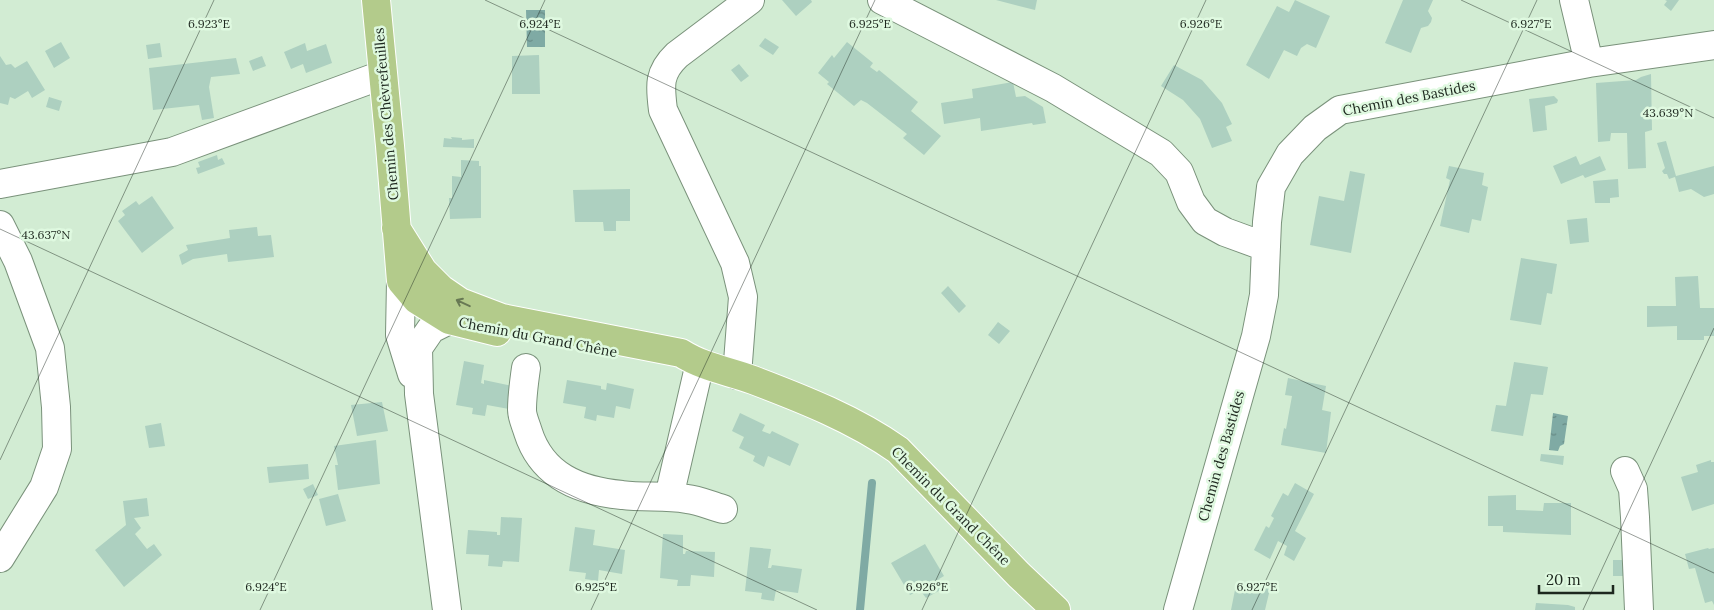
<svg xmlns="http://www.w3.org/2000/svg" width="1714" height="610" font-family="Lora,serif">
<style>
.water{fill:url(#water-ripples)}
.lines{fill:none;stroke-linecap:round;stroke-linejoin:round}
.stream{stroke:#7faaa4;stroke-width:8}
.building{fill:#add0c0}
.minor-casing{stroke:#7a927b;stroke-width:30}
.major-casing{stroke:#fff;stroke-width:30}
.minor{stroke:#fff;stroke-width:28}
.major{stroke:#b3cb8b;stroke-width:28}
.oneway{stroke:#687954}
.ticks{fill:none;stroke:#1d271e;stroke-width:1;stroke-opacity:0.45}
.labels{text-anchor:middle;stroke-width:5;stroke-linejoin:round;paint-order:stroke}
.street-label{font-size:14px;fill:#1d271e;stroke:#dff9e0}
.ticks-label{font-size:12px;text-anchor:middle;fill:#1d271e;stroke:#dff9e0;stroke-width:5;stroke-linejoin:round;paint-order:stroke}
</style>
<defs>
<pattern id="water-ripples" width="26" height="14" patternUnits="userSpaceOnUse" patternTransform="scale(1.25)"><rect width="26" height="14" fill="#7faaa4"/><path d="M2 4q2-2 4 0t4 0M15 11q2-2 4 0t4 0" fill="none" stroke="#678a85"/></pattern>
</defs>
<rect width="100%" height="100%" fill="#d2ecd3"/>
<path class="water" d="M526 10H545V47H527Z
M1553 413 1568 416 1564 444 1560 446 1558 451 1549 450Z"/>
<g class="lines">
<path class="stream" d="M860 610 872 483"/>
</g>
<path class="building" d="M782 0H811L812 2 796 16Z
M996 0H1037L1035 10Z
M1295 0 1330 16 1316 48 1307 44 1301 48 1297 56 1284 50 1269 79 1246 65 1277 6 1289 12Z
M1403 0H1433L1428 11 1432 18 1431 22 1428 26 1421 28 1411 53 1385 43Z
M1665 0H1679L1671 11 1664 5 1667 1Z
M765 38 779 47 773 55 759 46Z
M61 42 70 58 54 68 45 51Z
M847 42 873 63 870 67 877 72 879 70 918 102 911 111 941 136 924 155 903 138 907 134 867 103 861 100 854 106 827 84 829 82 818 73 832 55 834 58Z
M160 43 162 57 148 59 146 45Z
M305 43 307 51 326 44 332 63 306 73 303 64 291 69 284 52Z
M539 55 540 94H512V56Z
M0 56 6 65 11 64 15 68 27 61 45 90 32 98 28 91 15 99 10 97 8 105 0 103Z
M262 56 266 66 253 71 249 61Z
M236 58 240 74 211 77 209 87 214 118 202 120 199 105 153 110 149 68Z
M739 64 749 76 741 82 731 70Z
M1174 65 1202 80 1222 103 1232 124 1226 127 1232 141 1212 148 1200 119 1183 100 1161 86Z
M1651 74 1652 130 1645 132 1646 168 1628 169 1627 133H1611L1610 141 1598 142 1596 83 1636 80 1641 77Z
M1013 82 1016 97 1025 96 1043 107 1046 123 1033 125 1032 123 981 131 980 118 944 124 941 103 973 98 972 89Z
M1554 96 1558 100 1557 103 1545 106 1547 130 1533 132 1529 99Z
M49 97 62 101 59 111 46 107Z
M451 137 462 138V140L474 139V148L443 147 444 138 452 139Z
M1666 141 1676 176 1714 166V194L1704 197 1691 189 1679 192 1675 177 1669 179 1667 174H1664L1662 171 1665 168 1657 143Z
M217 155 218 160 222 158 225 164 198 174 196 168 200 167 198 162Z
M1576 156 1580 165 1600 156 1606 170 1585 178 1583 175 1561 184 1553 166Z
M461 160 479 161V166H481V218L450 219 449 198H452V176L461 177Z
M1449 166 1484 173 1482 185 1488 187 1481 221 1472 219 1469 233 1440 226 1450 180 1446 178Z
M1350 171 1365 174 1351 253 1310 245 1319 196 1344 201Z
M1618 179 1619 197 1610 198V203H1595L1593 181Z
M630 189V221H616V231H604L603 222H575L573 190Z
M152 196 174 228 142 253 118 221 125 215 122 211 136 201 139 205Z
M1587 218 1589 242 1570 244 1567 220Z
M257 227 258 236 271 235 274 257 228 262 227 254 193 259 182 265 179 255 188 250 186 245 230 238 229 230Z
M1521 258 1557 264 1552 294 1547 293 1541 325 1510 320Z
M1698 276 1700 308H1714V336H1704V340H1677V326L1647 327V306H1676L1675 277Z
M948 286 966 306 959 313 941 293Z
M998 322 1010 331 999 344 988 335Z
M464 361 484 365 481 383 484 384V380L513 386 509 409 487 405 485 416 472 414 473 408 456 405Z
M1514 362 1548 367 1543 395 1531 394 1523 436 1491 431 1496 405 1506 406Z
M1288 378 1326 386 1322 410 1331 412 1326 453 1281 445 1284 428 1286 429 1292 396 1285 395Z
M567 380 601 386V389L606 390 607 383 634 389 630 409 616 406 614 418 597 415 596 421 584 418 586 407 563 403Z
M382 402 388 431 357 436 351 405Z
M740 413 765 425 762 431 770 434 772 431 799 444 790 466 768 456 764 467 753 461 755 456 739 448 744 437 732 431Z
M161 423 165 446 149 448 145 426Z
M376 440 380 484 338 490 335 465H338L334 446Z
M1541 454 1564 456 1563 465 1540 461Z
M1711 460V462H1714V504L1692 511 1681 477 1698 472 1696 465Z
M308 464 309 479 269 483 267 467Z
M1295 483 1314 494 1295 531 1306 538 1294 561 1284 555 1287 546 1278 541 1270 559 1254 550 1266 526 1269 528 1274 518 1271 516 1283 493 1288 496Z
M313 484 318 495 308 499 303 489Z
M338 494 346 521 326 526 319 499Z
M1516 495V510L1543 511 1544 503H1571V535L1503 532V526H1488V496Z
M147 498 149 516 134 518 141 528 135 534 147 549 154 544 162 555 124 587 95 550 126 525 123 501Z
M501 517 522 518 519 562 503 561 502 567 488 566 489 555 466 554 468 530 497 532V535H500Z
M575 527 595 530 593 545 625 550 622 574 599 570 598 581 585 579 586 573 569 571Z
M663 534 683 535V554H685L686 551 715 552 714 577 691 575 690 586H677L678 580 660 578Z
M925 544 944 576 939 579 944 588 926 598 920 590 910 595 891 563Z
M750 547 771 549 768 568H771L772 565 802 569 798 593 776 590 774 601 761 599 762 593 745 591Z
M1708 548 1709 549 1714 548V605L1712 601 1705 603 1695 568 1689 569 1685 554Z
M1613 560H1625V576H1613Z
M1253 586 1270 589 1265 610H1231L1235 590 1251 593Z
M1536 603 1568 605 1575 607V610H1535Z"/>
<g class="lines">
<g class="minor-casing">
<path id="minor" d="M882 0 1053 88 1161 153 1179 172 1191 202 1205 221 1225 232 1266 247
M1574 0 1589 63
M0 184 172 152 382 75
M0 225 18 261 50 348 56 407 57 449 44 487 0 558
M401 281 400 335 412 374
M526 368C524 382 522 396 522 410 522 417 526 425 528 432 542 476 579 491 622 495 644 498 665 495 687 499 699 500 711 506 723 509
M737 375 743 297 735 263 663 110C660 86 658 73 677 55L750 0
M1625 471 1633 489 1635 517 1639 610
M669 497 700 363
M447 610 419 394 418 348 431 329 449 320
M1178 610 1256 336 1264 295 1267 222 1271 187 1290 154 1315 128 1340 110 1589 63 1714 45"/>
</g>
<g class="major-casing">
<path id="major" d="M376 0 390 146 401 281 417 300 449 320 497 332
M396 228 423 271 441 289 460 302 502 318 681 353C703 367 728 371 753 380 803 399 854 419 898 450L1019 575 1056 610"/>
</g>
<use href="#minor" class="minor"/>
<use href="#major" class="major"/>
</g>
<defs><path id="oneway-shaft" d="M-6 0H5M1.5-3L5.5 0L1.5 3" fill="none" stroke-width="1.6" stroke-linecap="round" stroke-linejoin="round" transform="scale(1.25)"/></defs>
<use class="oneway" href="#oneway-shaft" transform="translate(463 303) rotate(-155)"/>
<path class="ticks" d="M485 0 1714 573M1461 0 1714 118M0 229 817 610M0 460 214 0M260 610 545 0M591 610 875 0M922 610 1206 0M1252 610 1537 0M1583 610 1714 328"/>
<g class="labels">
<g class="street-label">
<text transform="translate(1409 98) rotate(-11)" y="5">Chemin des Bastides</text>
<text transform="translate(386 114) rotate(-95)" y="5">Chemin des Chèvrefeuilles</text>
<text transform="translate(538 337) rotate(11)" y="5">Chemin du Grand Chêne</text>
<text transform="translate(1221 456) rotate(-74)" y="5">Chemin des Bastides</text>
<text transform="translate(951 506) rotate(45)" y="5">Chemin du Grand Chêne</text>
</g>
</g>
<g class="ticks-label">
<text x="209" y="28">6.923°E</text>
<text x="540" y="28">6.924°E</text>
<text x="870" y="28">6.925°E</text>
<text x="1201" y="28">6.926°E</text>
<text x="1531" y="28">6.927°E</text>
<text x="1668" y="117">43.639°N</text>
<text x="46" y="239">43.637°N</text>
<text x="266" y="591">6.924°E</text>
<text x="596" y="591">6.925°E</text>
<text x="927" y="591">6.926°E</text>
<text x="1257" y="591">6.927°E</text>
</g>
<path d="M1539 585v8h74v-8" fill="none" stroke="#1d271e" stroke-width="2.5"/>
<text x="1546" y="585" font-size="15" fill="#1d271e" stroke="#dff9e0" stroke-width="4" paint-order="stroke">20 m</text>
</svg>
